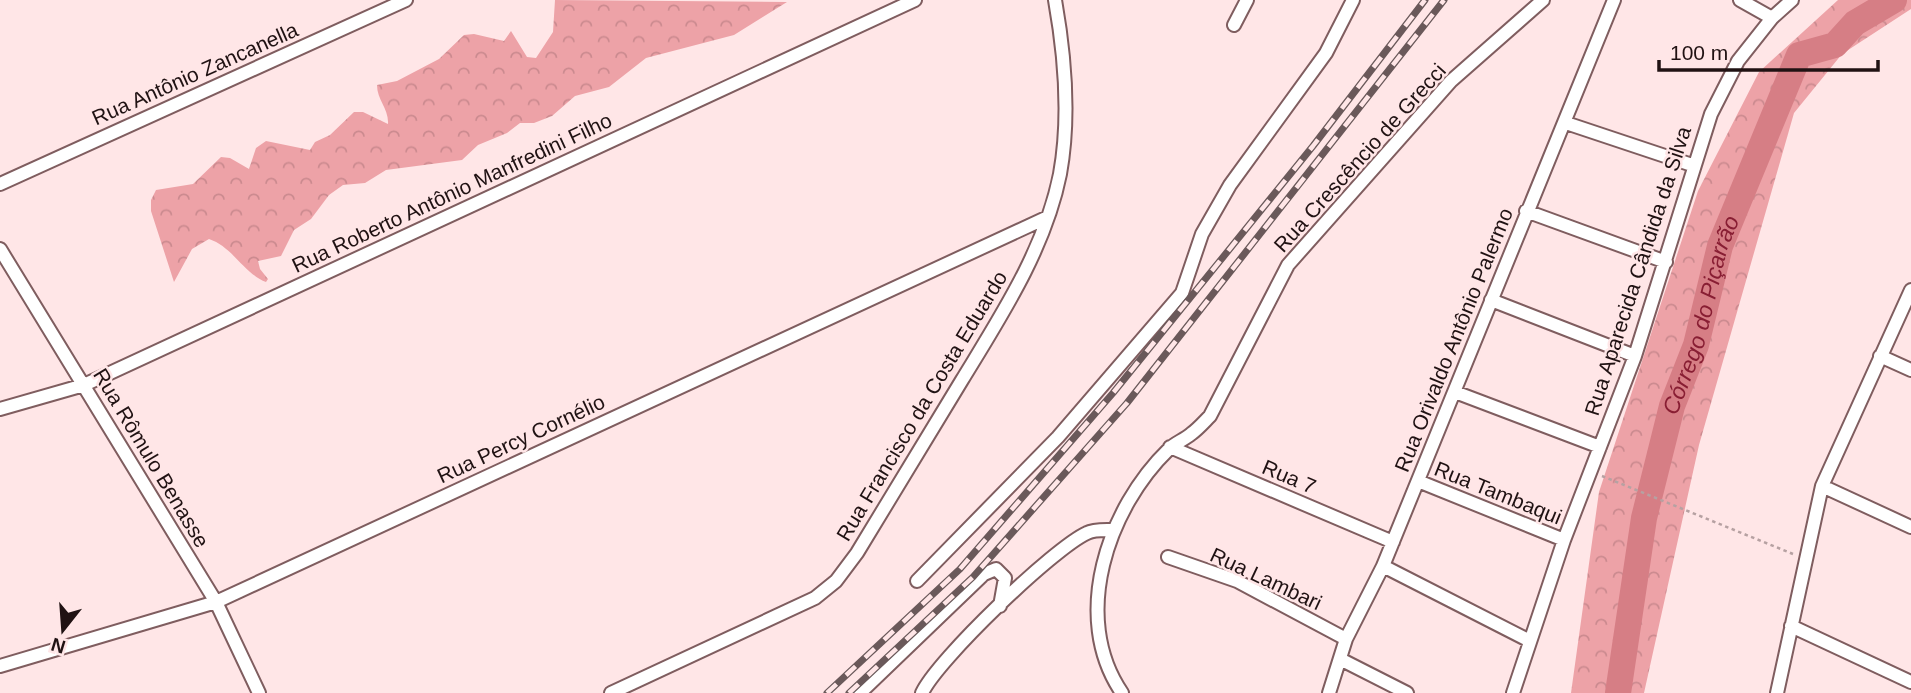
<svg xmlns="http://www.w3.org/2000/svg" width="1911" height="693" font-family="Arial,sans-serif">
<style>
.forest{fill:url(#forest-crowns)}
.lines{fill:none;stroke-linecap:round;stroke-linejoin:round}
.river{stroke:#d67e85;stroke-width:26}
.minor-casing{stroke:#7f5d5f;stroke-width:16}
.path{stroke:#b6a1a2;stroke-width:2.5;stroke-dasharray:3.5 3.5;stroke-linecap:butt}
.minor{stroke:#fff;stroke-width:12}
.rail-casing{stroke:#6a595a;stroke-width:7}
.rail{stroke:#ffe6e7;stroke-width:4.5;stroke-dasharray:13;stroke-linecap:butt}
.labels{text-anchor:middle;stroke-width:5;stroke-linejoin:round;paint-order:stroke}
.street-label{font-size:21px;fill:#201213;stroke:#ffe6e7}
.water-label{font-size:23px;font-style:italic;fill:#881e33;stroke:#ffe6e7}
</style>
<defs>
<pattern id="forest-crowns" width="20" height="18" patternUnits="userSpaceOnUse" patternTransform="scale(1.75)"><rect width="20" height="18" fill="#eda2a7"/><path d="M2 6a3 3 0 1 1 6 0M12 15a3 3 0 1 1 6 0" fill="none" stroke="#cb8a8f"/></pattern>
</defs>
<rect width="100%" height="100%" fill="#ffe6e7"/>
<path class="forest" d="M555 0 787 2 734 35 646 58 609 87 575 96 552 116 534 123H520L507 133 478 145 462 160 386 170 365 183 343 185 329 195 311 219 294 230 281 256 258 261 260 269 268 279 266 282C243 273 233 247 209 239L192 249 174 282 151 211V200L156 190 193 184 221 157 230 158 249 169 256 148 266 141 310 150 315 142 330 135 354 112H363L388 124C389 109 377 100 377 85L397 81 439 59 464 35 474 34 504 41 511 31 527 57 536 58 553 32Z
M1838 0H1911V9L1842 54 1794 113 1699 445 1644 693H1571L1599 492 1698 191 1759 72Z"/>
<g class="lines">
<path class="river" id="s1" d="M1618 693 1644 518 1672 406 1696 345 1720 246 1799 55 1835 45 1855 23 1894 0"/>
<g class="minor-casing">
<path id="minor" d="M1740 0 1772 18
M1234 25 1247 0
M1566 123 1692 165
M0 184 406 0
M1526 211 1666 262
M0 249 216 602 259 693
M1491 300 1635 356
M1880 356 1911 370
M1455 392 1600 447
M0 409 84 385 915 0
M1170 447 1393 542
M1418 481 1564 540
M1822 486 1911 527
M1168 557 1237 581 1346 639
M1383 566 1528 640
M917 581 1058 437 1182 293 1202 234 1230 185 1326 53 1353 0
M1791 626 1911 682
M1340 659 1407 693
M0 666 216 602 1048 217
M611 693 815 598 836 581 857 553C892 495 927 437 962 380 1001 316 1045 249 1060 174 1070 119 1065 56 1055 0
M860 693 984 574 996 569 1005 578 1000 606
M922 693C937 660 1054 548 1087 533 1094 529 1106 530 1114 530
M1122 693C1070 617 1108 508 1169 449 1175 443 1184 440 1191 434 1198 429 1204 422 1210 416L1288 265 1451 81 1543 0
M1329 693 1346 639 1383 566 1614 0
M1513 693 1564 540 1635 356 1711 114 1738 61 1772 18 1792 0
M1777 693 1822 486 1911 290"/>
</g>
<path class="path" d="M1602 476 1793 554"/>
<use href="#minor" class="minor"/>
<g class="rail-casing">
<path id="rail" d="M827 693 960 569 1113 393 1313 146 1425 0
M849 693 973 577 1127 403 1444 0"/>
</g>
<use href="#rail" class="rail"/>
</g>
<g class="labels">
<g class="street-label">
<text transform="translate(195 74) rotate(-24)" y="7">Rua Antônio Zancanella</text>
<text transform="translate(1360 158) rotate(-48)" y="7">Rua Crescêncio de Grecci</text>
<text transform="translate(452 193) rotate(-25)" y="7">Rua Roberto Antônio Manfredini Filho</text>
<text transform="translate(1638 271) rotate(-72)" y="7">Rua Aparecida Cândida da Silva</text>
<text transform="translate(1454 340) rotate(-68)" y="7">Rua Orivaldo Antônio Palermo</text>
<text transform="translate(922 406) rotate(-59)" y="7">Rua Francisco da Costa Eduardo</text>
<text transform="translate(521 439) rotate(-25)" y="7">Rua Percy Cornélio</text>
<text transform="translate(151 458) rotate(59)" y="7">Rua Rômulo Benasse</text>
<text transform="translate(1289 477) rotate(23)" y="7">Rua 7</text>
<text transform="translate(1498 493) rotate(22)" y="7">Rua Tambaqui</text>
<text transform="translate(1266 579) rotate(25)" y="7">Rua Lambari</text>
</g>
<g class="water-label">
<text dy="8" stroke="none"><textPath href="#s1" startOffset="388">Córrego do Piçarrão</textPath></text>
</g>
</g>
<g transform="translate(63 630) rotate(197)" stroke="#ffe6e7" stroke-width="5" paint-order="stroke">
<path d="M0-5L12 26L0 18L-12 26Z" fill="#201213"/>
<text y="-10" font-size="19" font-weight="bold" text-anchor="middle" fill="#201213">N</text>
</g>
<path d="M1659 60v10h219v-10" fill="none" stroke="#201213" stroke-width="3.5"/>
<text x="1670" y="60" font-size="21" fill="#201213" stroke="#ffe6e7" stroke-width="5" paint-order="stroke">100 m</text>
</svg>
